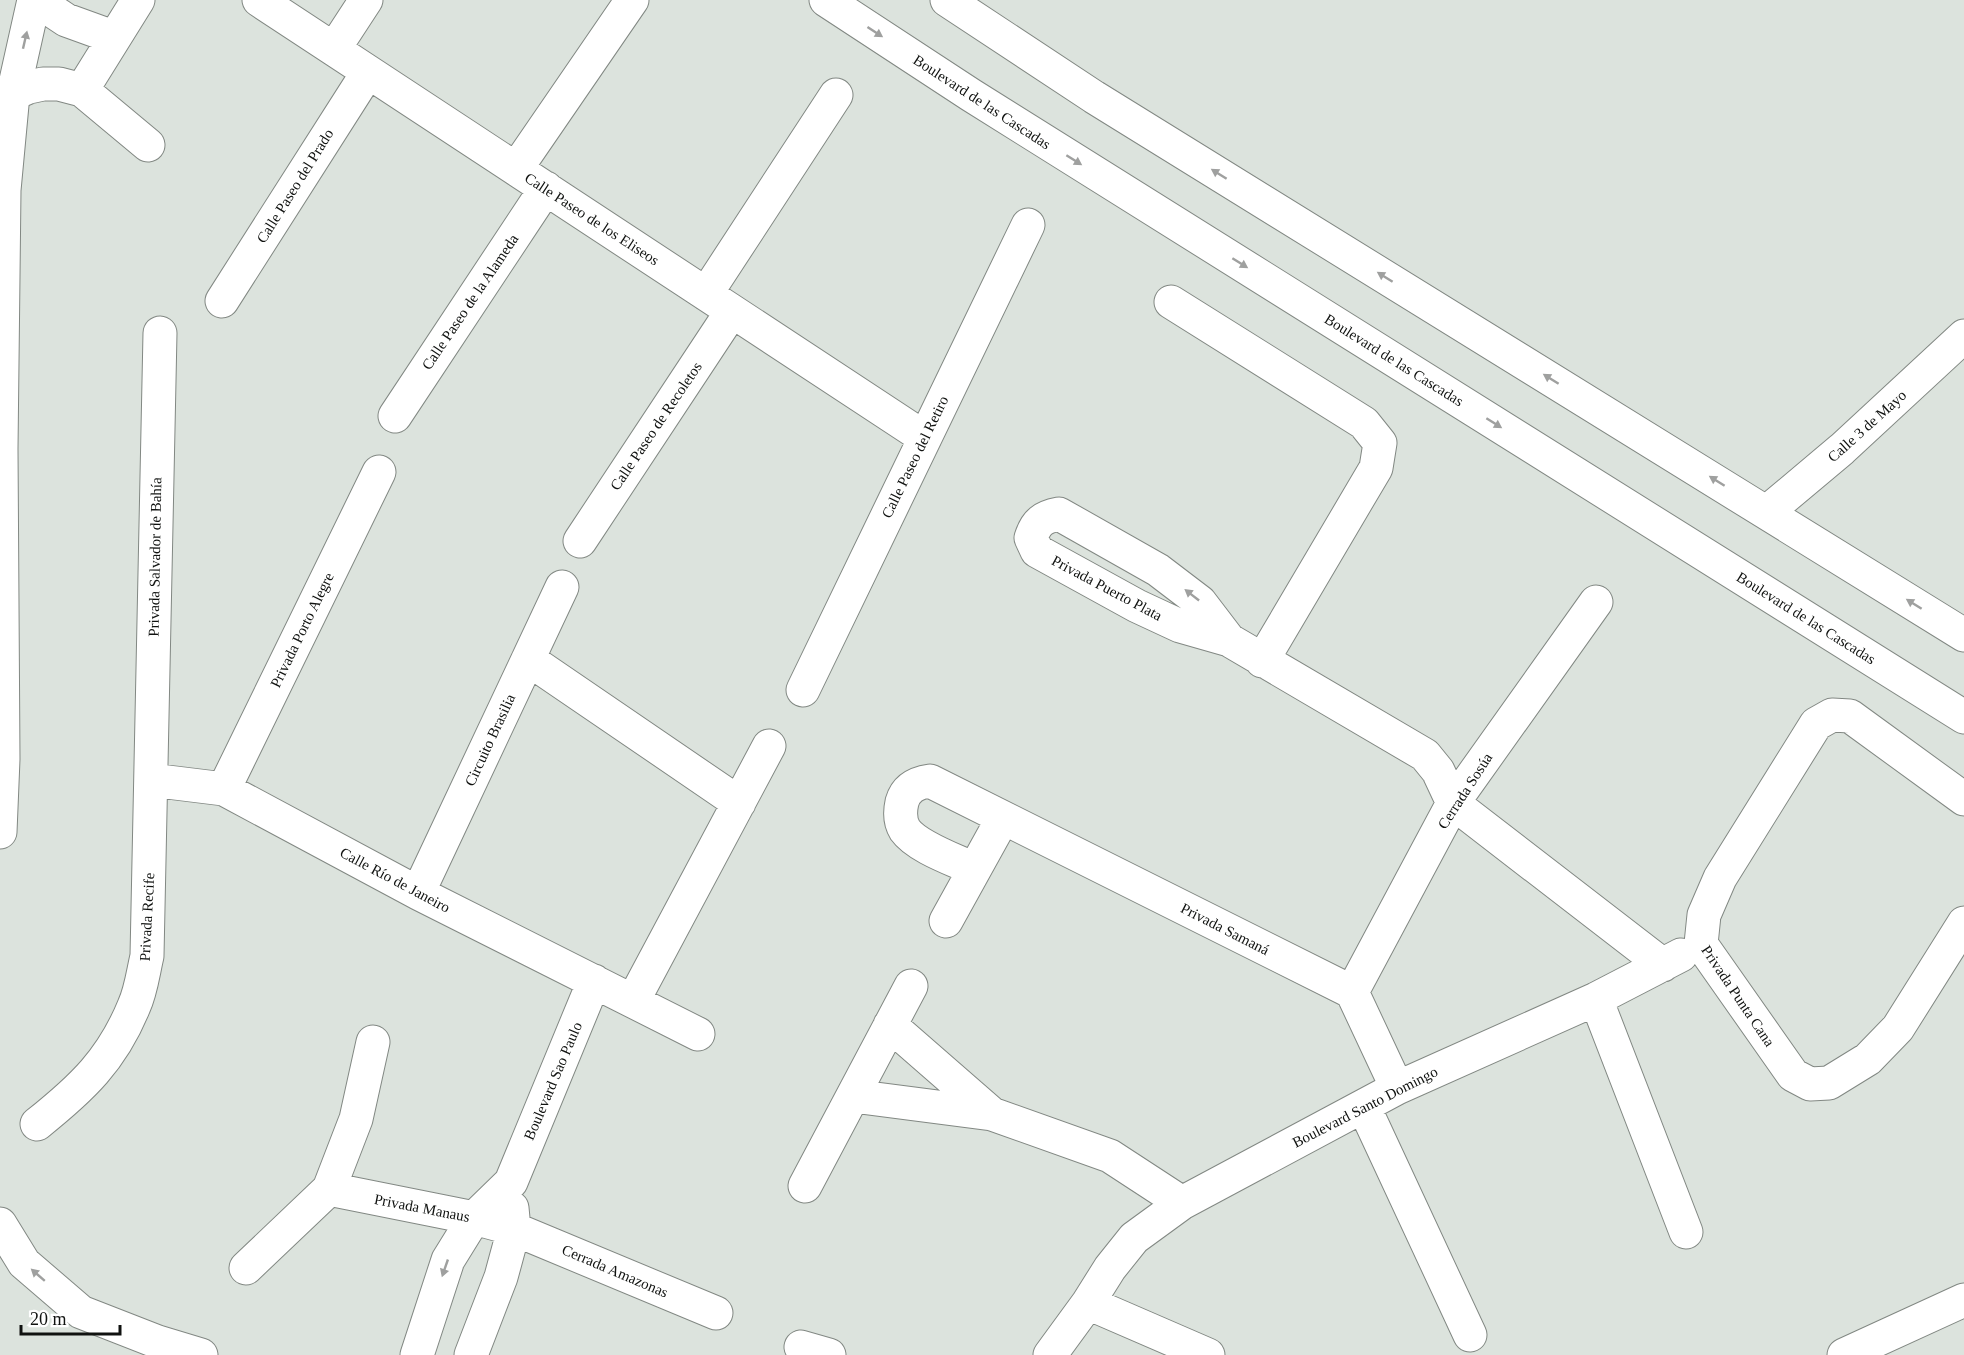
<svg xmlns="http://www.w3.org/2000/svg" width="1964" height="1355" font-family="'Times New Roman',serif">
<style>
.lines{fill:none;stroke-linecap:round;stroke-linejoin:round}
.street-casing{stroke:#828883;stroke-width:35}
.secondary-casing{stroke:#828883;stroke-width:35}
.street{stroke:#fff;stroke-width:33}
.secondary{stroke:#fff;stroke-width:33}
.oneway{fill:#9fa09f}
.labels{text-anchor:middle;stroke-width:5;stroke-linejoin:round;paint-order:stroke}
.street-label{font-size:15px;fill:#101210;stroke:#fff}
</style>
<rect width="100%" height="100%" fill="#dce3dd"/>
<g class="lines">
<g class="street-casing">
<path id="street" d="M36 0 66 20 113 37
M259 0 925 438
M334 49 366 0
M82 90 138 0
M13 94 29 87 43 84H59L82 90 148 145
M516 169 632 0
M706 294 836 95
M222 301 368 72
M1171 302 1364 423 1380 443 1376 468 1262 661
M395 416 546 188
M1767 512 1842 449 1964 336
M580 541 732 311
M1229 640 1200 602 1158 570 1059 514C1043 517 1036 522 1031 538L1037 551 1137 606 1180 626 1229 640 1425 755 1438 771 1453 803 1663 965
M528 659 739 803
M803 690 1028 225
M151 780 224 789 418 893 698 1034
M224 789 379 472
M1964 799 1850 716 1832 715 1816 724 1720 878 1704 915 1701 944 1793 1075 1810 1084 1829 1083 1868 1059 1898 1028 1964 923
M974 869C955 860 917 847 905 830 900 822 900 811 902 802 906 788 916 783 930 781L1352 992 1397 1088
M418 893 562 587
M946 921 1003 818
M1352 992 1453 803 1596 602
M1596 999 1686 1232
M633 1001 769 746
M890 1025 992 1114
M853 1096 992 1114 1110 1156 1182 1203
M1364 1107 1470 1335
M37 1124C82 1088 112 1060 134 1006 141 991 143 973 147 956L160 333
M805 1186 911 986
M329 1189 474 1218 514 1229 716 1313
M0 1224 24 1263 81 1312 158 1342 201 1355
M246 1268 329 1189 356 1119 373 1042
M1088 1303 1208 1355
M801 1347 829 1355
M417 1355 448 1260 474 1218 511 1182 594 981
M471 1355 501 1277 514 1229 512 1208
M1050 1355 1088 1303 1110 1268 1134 1238 1182 1203 1397 1088 1596 999 1681 955
M1844 1355 1964 1300"/>
</g>
<g class="secondary-casing">
<path id="secondary" d="M826 0 971 95 1964 717
M947 0 1094 97 1964 635
M0 832 3 759 1 449 4 190 13 94 34 0"/>
</g>
<use href="#street" class="street"/>
<use href="#secondary" class="secondary"/>
</g>
<defs><path id="oneway-solid" d="M-6-.8H1V-3.2L6.5 0L1 3.2V.8H-6Z" transform="scale(1.5)"/></defs>
<g class="oneway">
<use href="#oneway-solid" transform="translate(875 32) rotate(33)"/>
<use href="#oneway-solid" transform="translate(25 40) rotate(-77)"/>
<use href="#oneway-solid" transform="translate(1074 160) rotate(32)"/>
<use href="#oneway-solid" transform="translate(1219 174) rotate(-148)"/>
<use href="#oneway-solid" transform="translate(1240 263) rotate(32)"/>
<use href="#oneway-solid" transform="translate(1385 277) rotate(-148)"/>
<use href="#oneway-solid" transform="translate(1551 379) rotate(-148)"/>
<use href="#oneway-solid" transform="translate(1494 423) rotate(32)"/>
<use href="#oneway-solid" transform="translate(1717 481) rotate(-148)"/>
<use href="#oneway-solid" transform="translate(1192 595) rotate(-142)"/>
<use href="#oneway-solid" transform="translate(1914 604) rotate(-148)"/>
<use href="#oneway-solid" transform="translate(445 1268) rotate(109)"/>
<use href="#oneway-solid" transform="translate(38 1275) rotate(-139)"/>
</g>
<g class="labels">
<g class="street-label">
<text transform="translate(982 102) rotate(33)" y="5">Boulevard de las Cascadas</text>
<text transform="translate(295 186) rotate(-58)" y="5">Calle Paseo del Prado</text>
<text transform="translate(592 219) rotate(33)" y="5">Calle Paseo de los Eliseos</text>
<text transform="translate(470 302) rotate(-56)" y="5">Calle Paseo de la Alameda</text>
<text transform="translate(1394 360) rotate(32)" y="5">Boulevard de las Cascadas</text>
<text transform="translate(656 426) rotate(-56)" y="5">Calle Paseo de Recoletos</text>
<text transform="translate(1867 426) rotate(-42)" y="5">Calle 3 de Mayo</text>
<text transform="translate(915 457) rotate(-64)" y="5">Calle Paseo del Retiro</text>
<text transform="translate(155 557) rotate(-89)" y="5">Privada Salvador de Bahía</text>
<text transform="translate(1107 588) rotate(28)" y="5">Privada Puerto Plata</text>
<text transform="translate(1806 618) rotate(32)" y="5">Boulevard de las Cascadas</text>
<text transform="translate(302 630) rotate(-64)" y="5">Privada Porto Alegre</text>
<text transform="translate(490 740) rotate(-65)" y="5">Circuito Brasilia</text>
<text transform="translate(1465 791) rotate(-57)" y="5">Cerrada Sosúa</text>
<text transform="translate(395 880) rotate(28)" y="5">Calle Río de Janeiro</text>
<text transform="translate(147 917) rotate(-87)" y="5">Privada Recife</text>
<text transform="translate(1225 929) rotate(27)" y="5">Privada Samaná</text>
<text transform="translate(1738 996) rotate(56)" y="5">Privada Punta Cana</text>
<text transform="translate(553 1081) rotate(-67)" y="5">Boulevard Sao Paulo</text>
<text transform="translate(1365 1107) rotate(-27)" y="5">Boulevard Santo Domingo</text>
<text transform="translate(422 1208) rotate(11)" y="5">Privada Manaus</text>
<text transform="translate(615 1271) rotate(23)" y="5">Cerrada Amazonas</text>
</g>
</g>
<path d="M21 1325v9h99v-9" fill="none" stroke="#101210" stroke-width="3"/>
<text x="30" y="1325" font-size="18" fill="#101210" stroke="#ffffff" stroke-width="4.5" paint-order="stroke">20 m</text>
</svg>
